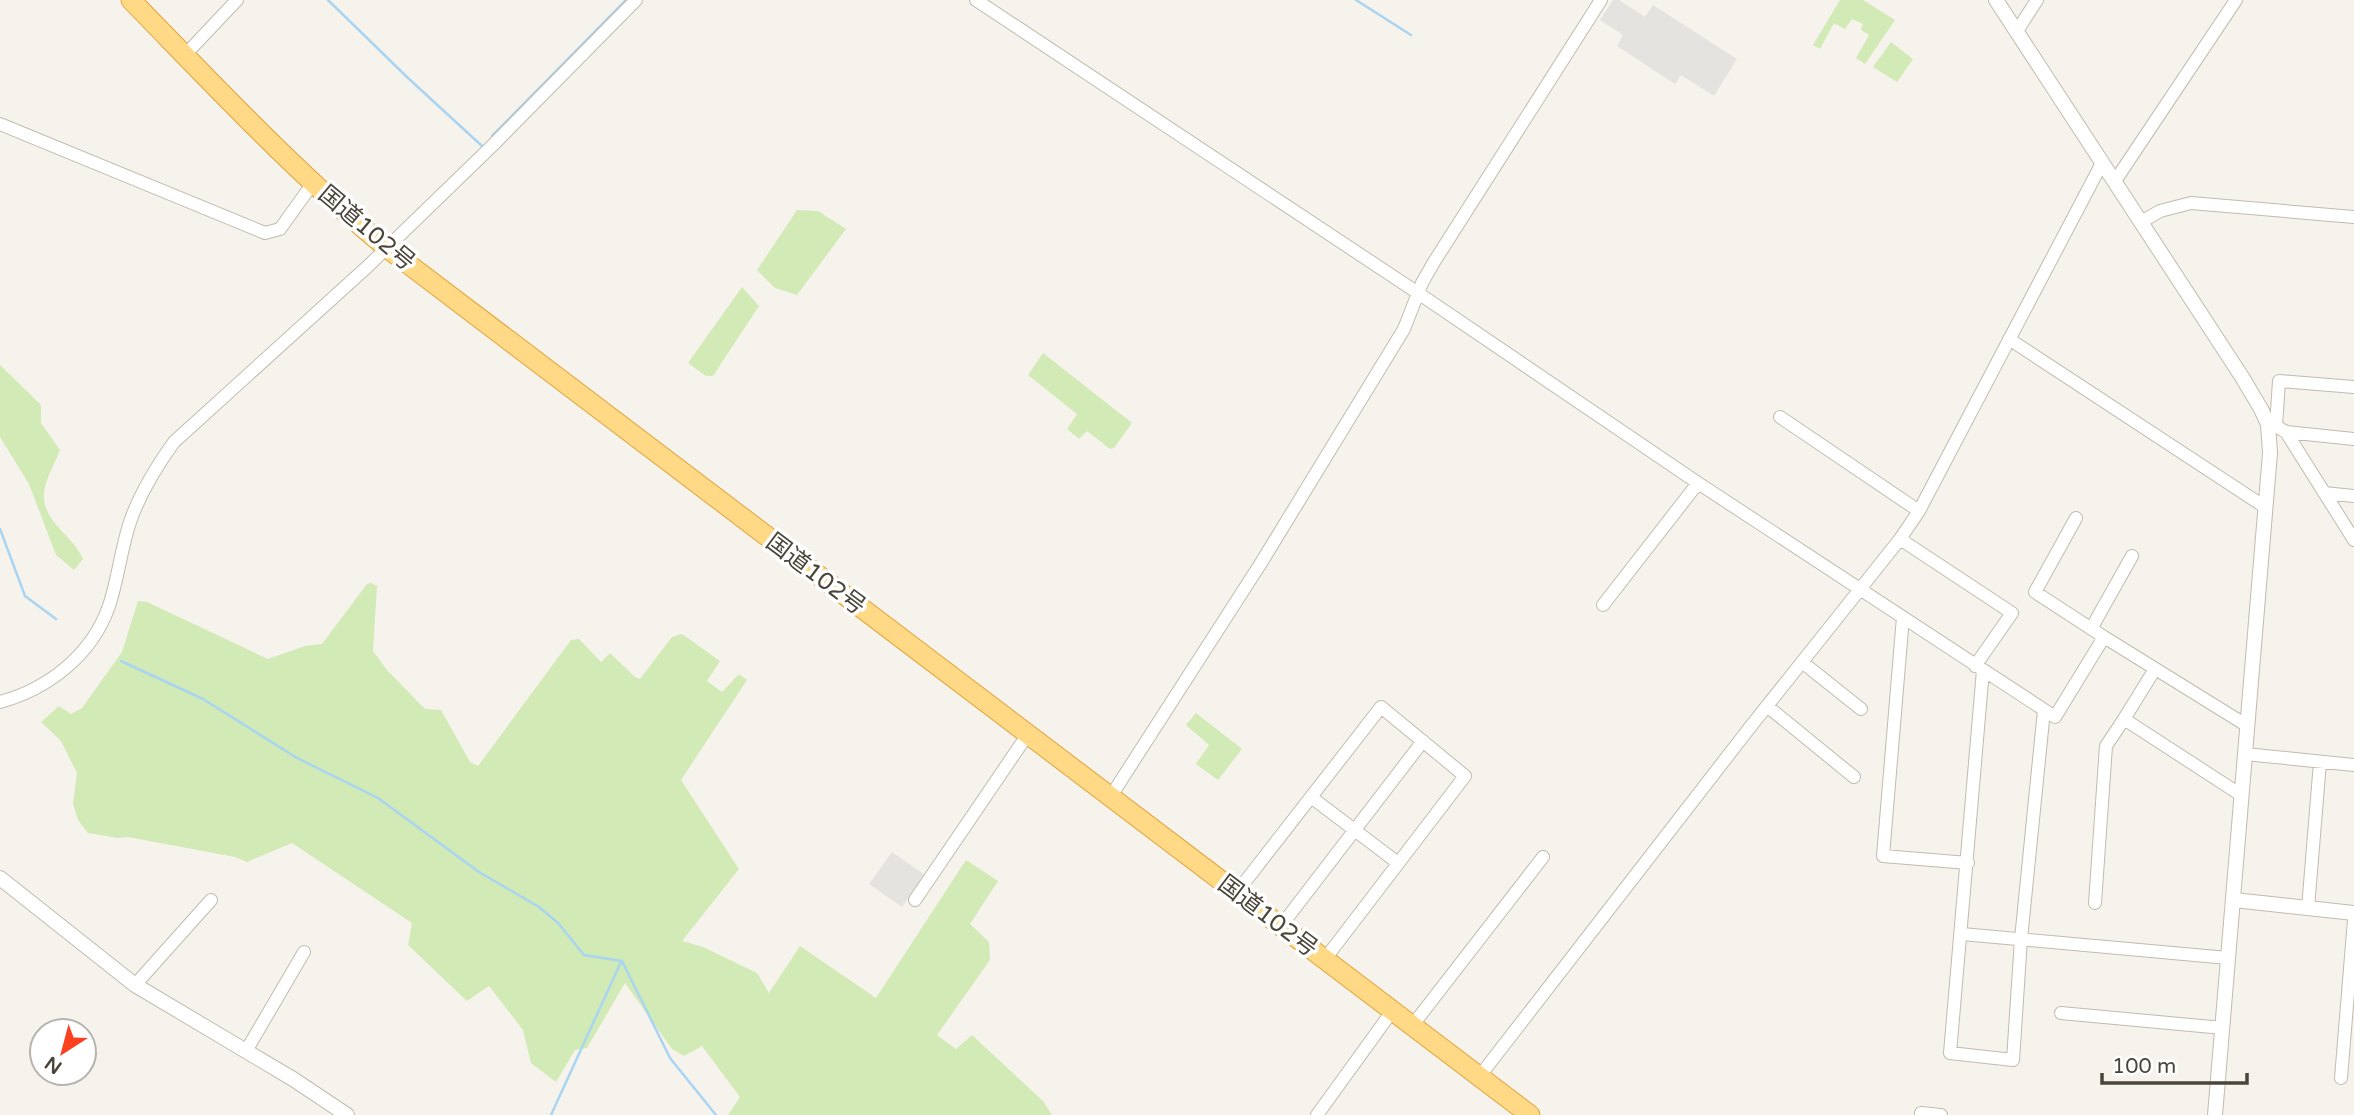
<svg xmlns="http://www.w3.org/2000/svg" width="2354" height="1115" font-family="'Varela Round','Noto Sans JP',sans-serif">
<style>
.green{fill:#d2eab5}
.parking{fill:#e5e3e0}
.lines{fill:none;stroke-linecap:round;stroke-linejoin:round}
.stream{stroke:#a9d4f2;stroke-width:2.5}
.minor-casing{stroke:#c2bbae;stroke-width:14}
.tertiary-casing{stroke:#c2bbae;stroke-width:16}
.trunk-casing{stroke:#e0a43c;stroke-width:21}
.minor{stroke:#fff;stroke-width:12}
.tertiary{stroke:#fff;stroke-width:14}
.trunk{stroke:#ffd985;stroke-width:19}
.labels{text-anchor:middle;stroke-width:7;stroke-linejoin:round;paint-order:stroke}
.street-label{font-size:24px;fill:#4b4439;stroke:#fff}
</style>
<rect width="100%" height="100%" fill="#f6f3ec"/>
<path class="green" d="M1840 0H1863L1895 20 1865 64 1856 58 1869 35 1861 30 1863 24 1852 19 1845 29 1834 23 1820 49 1813 45Z
M1891 42 1913 59 1897 82 1873 67Z
M797 210 818 211 846 229 797 295 775 288 757 270Z
M742 287 759 306 713 376H706L688 363Z
M1043 353 1132 423 1114 448 1110 449 1087 431 1079 439 1067 429 1077 414 1028 375Z
M0 365 41 405V423L60 450C55 463 45 480 44 493 42 522 73 535 83 559L74 570 56 555 29 484 0 437Z
M371 583 377 586 373 651 387 670 425 709 441 710 470 762 478 766 571 640 579 639 601 662 610 653 635 677 640 679 672 637 682 634 720 661 707 681 722 692 739 674 747 680 681 780 739 869 682 941 703 947 757 973 769 993 800 946 876 998 966 860 998 881 970 924 989 942 990 960 937 1035 956 1049 972 1035 1043 1101 1052 1115H728L740 1097 702 1046 684 1056 672 1049 625 983 587 1048 575 1050 556 1082 531 1063 523 1030 489 986 467 1001 408 945 412 923 292 843 247 862 235 857 128 837 118 838 88 833 78 820 73 804 77 773 61 741 41 722 59 706 71 714 82 708 122 652 138 601 147 602 268 659 305 646 322 644 367 584Z
M1196 713 1242 749 1218 780 1196 764 1209 745 1186 725Z"/>
<path class="parking" d="M1613 0H1619L1645 17 1653 5 1737 59 1714 96 1681 75 1675 84 1617 46 1623 35 1600 20Z
M892 852 925 875 902 907 869 884Z"/>
<g class="lines">
<path class="stream" d="M328 0 408 78 482 146
M1356 0 1411 35
M492 136 626 0
M0 529 25 596 56 619
M121 661 203 699 297 758 378 798 479 872 539 907 558 923 584 955 622 961 670 1058 716 1115
M551 1115 621 962"/>
<g class="minor-casing">
<path id="minor" d="M976 0 1418 293 1698 483 2055 717 2104 637 2246 725
M2017 31 2037 0
M185 55 237 0
M0 124 265 233 280 229 313 183
M2115 181 2236 0
M2141 222 2160 211 2191 203 2354 217
M2009 339 2265 507
M1780 417 1919 511
M2268 424 2276 426 2286 432 2354 540
M2276 426 2279 381 2354 387
M2286 432 2354 439
M2324 493 2354 496
M2076 518 2035 592 2104 637
M1900 539 2012 613 1975 666
M1603 605 1698 483
M1903 617 1883 856 1968 863
M2091 629 2132 556
M1802 662 1861 709
M1983 670 1950 1053 2013 1060 2021 939 2044 710
M0 702C48 689 92 655 109 606 118 579 121 549 130 522 140 493 156 467 174 442L367 267 492 146 636 0
M1767 706 1854 777
M2124 719 2155 669
M2245 754 2354 765
M1111 796 1261 563 1404 329 1422 283 1434 262 1601 0
M1311 797 1398 863
M1237 892 1381 707 1465 776 1325 959
M915 900 1028 734
M2095 903 2106 746 2124 719 2241 795
M2308 908 2320 762
M1281 926 1423 741
M1962 934 2228 958
M135 985 211 900
M2061 1013 2223 1028
M1412 1026 1543 857
M246 1051 304 952
M1479 1077 1751 726 1900 539 1919 511 2102 163
M2341 1078 2354 920
M1921 1113 1941 1115
M1317 1115 1393 1010"/>
</g>
<g class="tertiary-casing">
<path id="tertiary" d="M1996 0 2242 377 2261 409 2268 424 2270 453 2215 1115
M0 878 135 985 293 1079 347 1115
M2234 900 2354 913"/>
</g>
<g class="trunk-casing">
<path id="trunk" d="M131 0C214 85 295 172 387 248L1530 1115"/>
</g>
<use href="#minor" class="minor"/>
<use href="#tertiary" class="tertiary"/>
<use href="#trunk" class="trunk"/>
</g>
<g class="labels">
<g class="street-label">
<text transform="translate(367 228) rotate(40)" y="8">国道102号</text>
<text transform="translate(816 574) rotate(37)" y="8">国道102号</text>
<text transform="translate(1268 916) rotate(37)" y="8">国道102号</text>
</g>
</g>
<g transform="translate(63 1052) rotate(216)"><circle r="33" fill="#ffffff" stroke="#b7b4b0" stroke-width="2"/>
<path d="M0-5L12 26L0 18L-12 26Z" fill="#fc3f1d"/>
<text y="-10" font-size="19" font-weight="bold" text-anchor="middle" fill="#4b4439">N</text>
</g>
<path d="M2102 1073v10h145v-10" fill="none" stroke="#4b4439" stroke-width="3.5"/>
<text x="2112" y="1073" font-size="21" fill="#4b4439" stroke="#ffffff" stroke-width="5" paint-order="stroke">100 m</text>
</svg>
